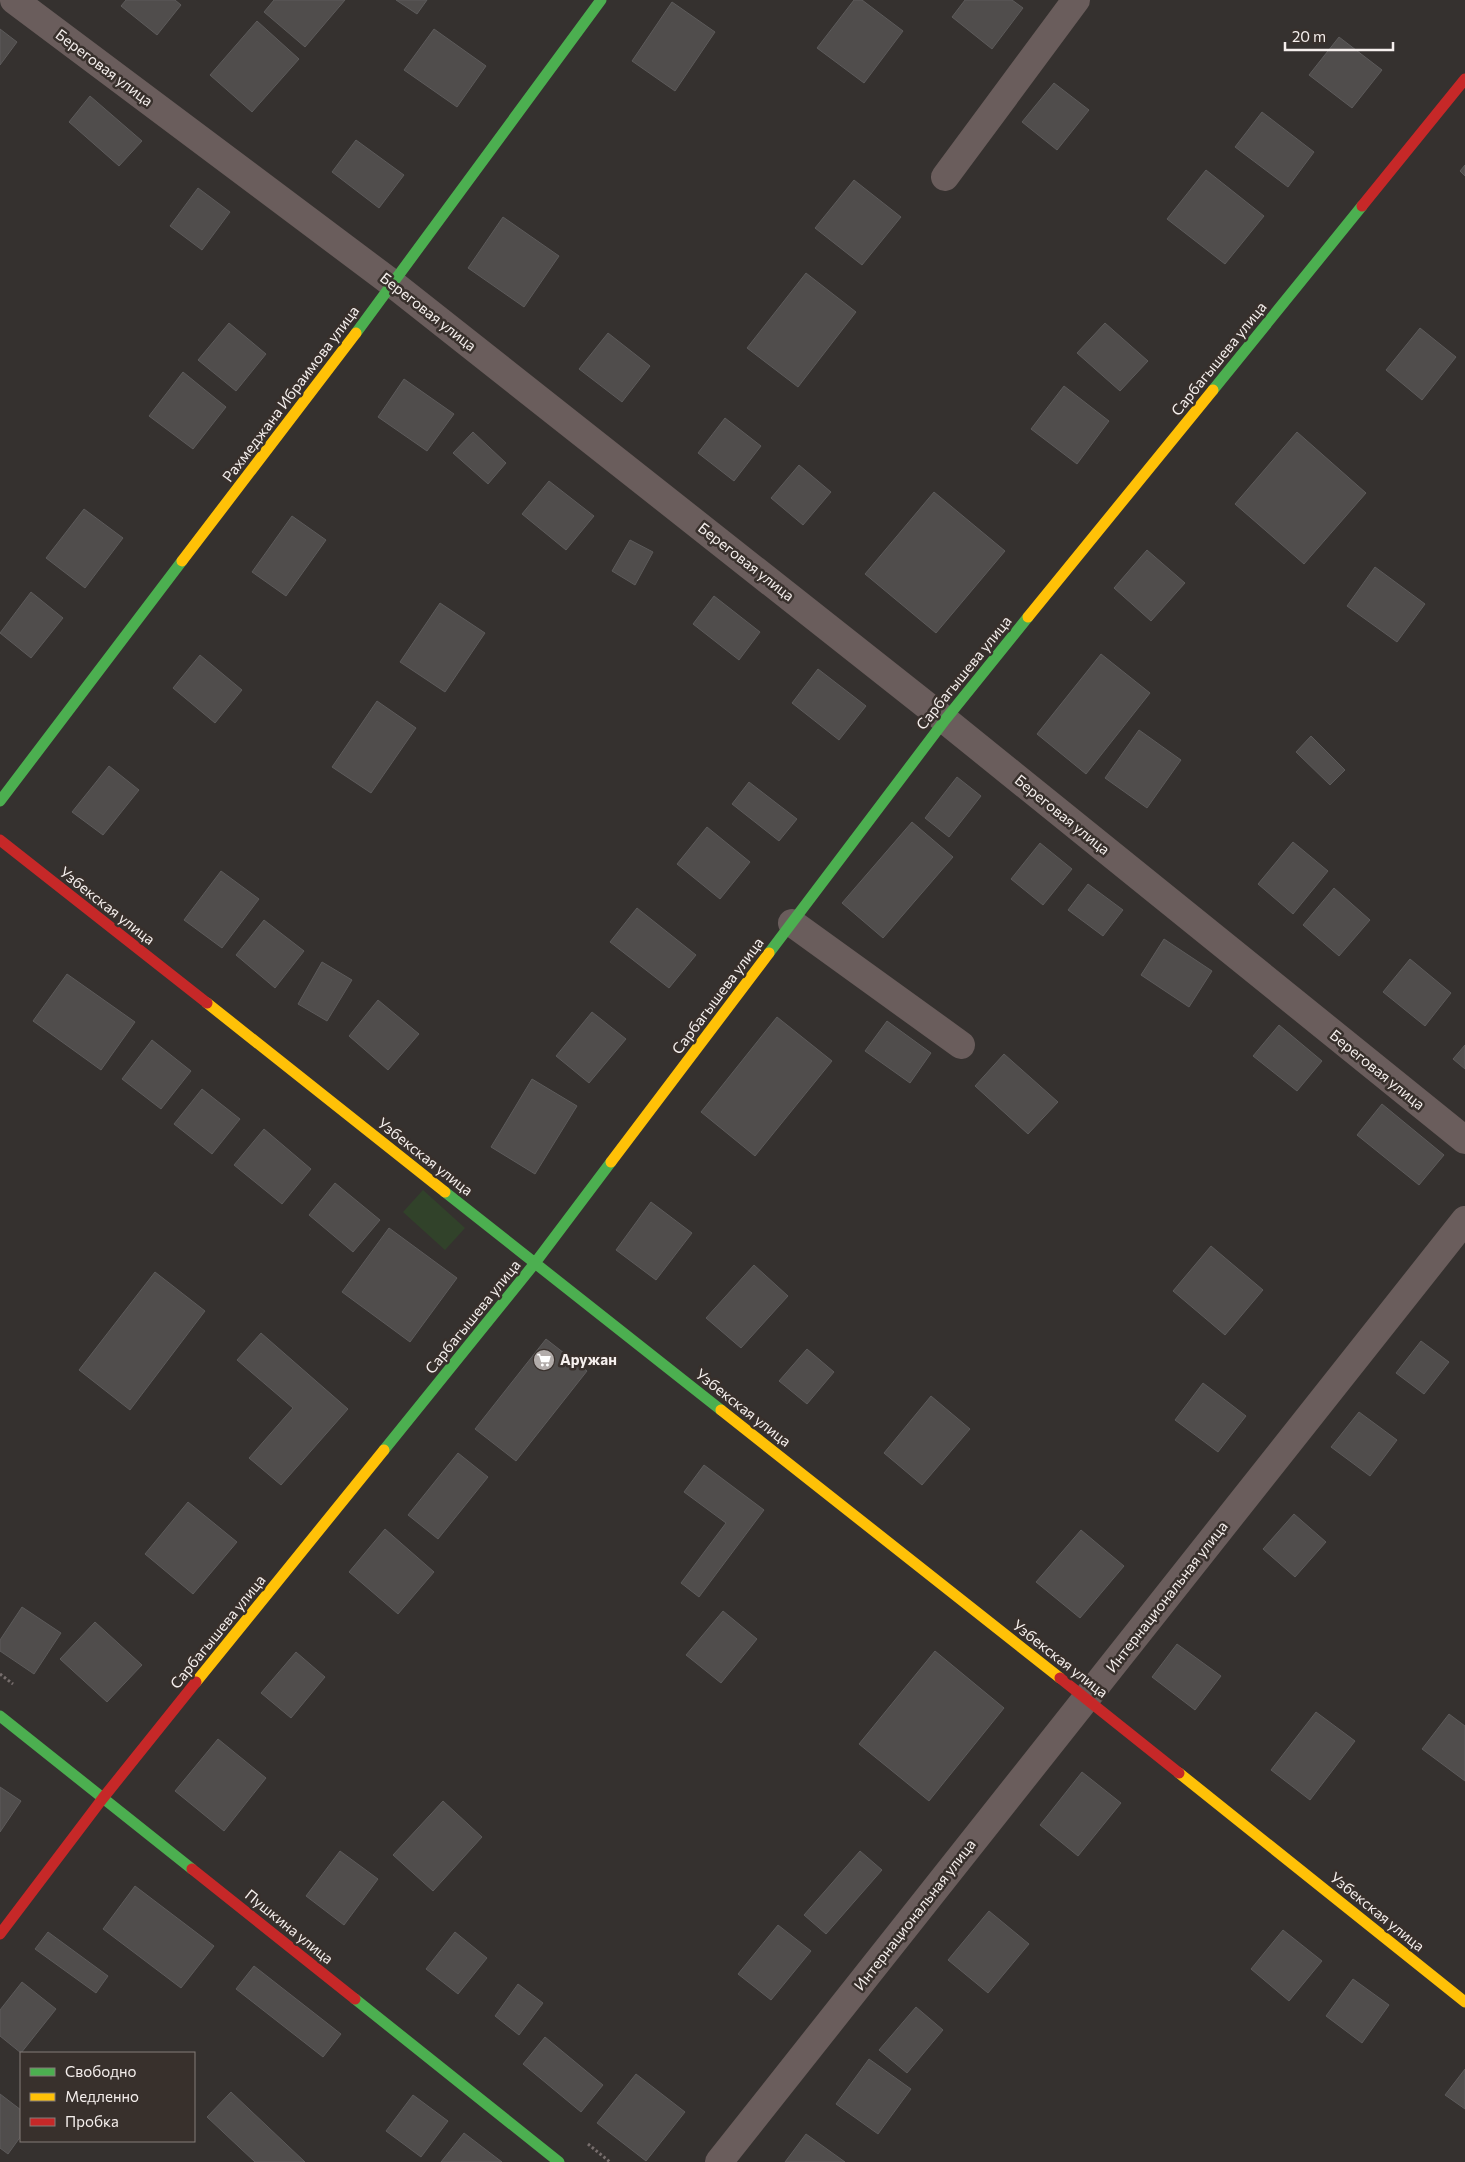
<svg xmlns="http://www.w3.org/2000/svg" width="1465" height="2162" font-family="Commissioner,sans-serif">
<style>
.green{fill:#31422a}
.building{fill:#504d4c;stroke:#5d5b5b}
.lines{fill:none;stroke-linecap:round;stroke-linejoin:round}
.path{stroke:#776e6d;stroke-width:3;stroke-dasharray:2.5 2.5;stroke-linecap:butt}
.street{stroke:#6a5d5c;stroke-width:28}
.fast{stroke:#4caf50;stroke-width:11}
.slow{stroke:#ffc107;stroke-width:11}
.jam{stroke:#c62828;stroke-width:11}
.labels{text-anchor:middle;stroke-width:5;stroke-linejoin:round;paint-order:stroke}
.street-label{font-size:15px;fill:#f5efed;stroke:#38302c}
.poi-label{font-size:15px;font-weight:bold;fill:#f5efed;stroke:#38302c;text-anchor:start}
</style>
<rect width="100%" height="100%" fill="#35312f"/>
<path class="green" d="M423 1190 465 1228 445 1250 403 1212Z"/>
<path class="building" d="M126 0H175L181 5 157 35 121 6Z
M274 0H345L305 47 264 12Z
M396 0H427L417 14Z
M854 0H862L903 31 864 83 817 48Z
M965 0H1012L1023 8 992 49 952 17Z
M672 2 715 32 675 91 632 61Z
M257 21 299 59 252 112 210 75Z
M0 29 17 42 0 65Z
M434 29 486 66 457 107 404 70Z
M1339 37 1382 70 1352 108 1309 75Z
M1054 83 1089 110 1057 150 1022 122Z
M90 96 142 141 119 166 69 122Z
M1262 112 1314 152 1288 187 1235 147Z
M356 140 404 175 379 208 332 172Z
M1465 165V176L1460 171Z
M1206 170 1264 216 1225 264 1167 219Z
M854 180 901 217 862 265 815 228Z
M198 188 230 212 202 250 170 226Z
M503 217 559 256 524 307 468 268Z
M806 273 856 312 798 387 747 348Z
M229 323 266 354 236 391 198 360Z
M1105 323 1148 361 1120 391 1077 353Z
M1420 328 1456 357 1422 400 1386 370Z
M608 333 650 366 622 402 579 369Z
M183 372 226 407 193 449 149 416Z
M404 379 454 414 427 451 378 417Z
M1064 386 1109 421 1077 464 1031 429Z
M725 418 761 446 734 481 698 453Z
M473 432 506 463 488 484 453 453Z
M1297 432 1366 493 1304 564 1235 504Z
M799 465 831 492 803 525 771 498Z
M549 481 594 516 566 550 522 514Z
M934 492 1005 551 936 633 865 574Z
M84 509 123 538 85 588 46 558Z
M292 516 326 540 286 596 252 572Z
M630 540 653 552 635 585 612 571Z
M1147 550 1185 583 1151 621 1114 588Z
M1375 567 1425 604 1397 642 1347 606Z
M31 592 63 618 31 658 0 633Z
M714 596 760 632 739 660 693 624Z
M440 603 485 633 445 692 400 662Z
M1101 654 1150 693 1086 774 1037 734Z
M200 655 242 690 215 723 173 688Z
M818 669 866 706 839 740 792 703Z
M377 701 416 728 371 793 332 767Z
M1139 730 1181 760 1147 808 1105 778Z
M1311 736 1345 770 1330 785 1296 752Z
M109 766 139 790 103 835 72 812Z
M957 777 981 796 949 837 925 818Z
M749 782 797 819 779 841 732 804Z
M912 822 953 857 883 938 842 903Z
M707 827 750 862 720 899 677 864Z
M1293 842 1328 871 1293 914 1258 884Z
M1040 843 1072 869 1043 905 1011 879Z
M221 871 259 899 222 948 184 920Z
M1088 884 1123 910 1103 936 1068 910Z
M1334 888 1370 920 1339 956 1303 925Z
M637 908 696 955 669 988 610 942Z
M264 920 304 951 275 988 236 955Z
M1164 939 1212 971 1189 1007 1141 975Z
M1410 959 1451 993 1425 1026 1383 992Z
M322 962 352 980 327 1021 298 1004Z
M67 974 135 1022 101 1070 33 1021Z
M378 1000 419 1034 388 1070 349 1036Z
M592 1012 626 1039 589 1083 556 1056Z
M777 1017 832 1061 755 1156 701 1112Z
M887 1021 931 1053 910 1083 865 1051Z
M1279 1025 1322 1061 1297 1091 1253 1056Z
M152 1040 191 1071 161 1109 122 1079Z
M1465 1045V1069L1453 1059Z
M1004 1054 1058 1102 1028 1134 975 1086Z
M532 1079 577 1106 535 1174 491 1147Z
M202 1089 240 1119 212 1154 174 1124Z
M1382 1104 1444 1155 1419 1185 1357 1135Z
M264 1129 311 1169 282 1204 234 1165Z
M335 1183 380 1220 353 1252 309 1215Z
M651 1202 692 1233 656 1280 616 1250Z
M389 1228 457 1278 410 1342 342 1292Z
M1211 1246 1263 1290 1225 1335 1173 1291Z
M754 1265 788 1296 741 1348 706 1318Z
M155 1272 205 1311 130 1410 79 1370Z
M261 1333 348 1409 281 1485 249 1458 293 1408 237 1360Z
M546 1339 587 1371 516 1461 475 1429Z
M1421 1341 1449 1362 1424 1394 1396 1373Z
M807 1349 834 1372 807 1404 779 1381Z
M1203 1383 1246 1416 1218 1452 1175 1420Z
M931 1396 970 1429 922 1485 884 1453Z
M1359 1412 1397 1440 1370 1476 1331 1447Z
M458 1453 488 1477 438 1539 408 1515Z
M704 1465 764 1510 699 1597 681 1583 726 1523 684 1492Z
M188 1502 237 1542 193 1594 145 1554Z
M1294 1514 1326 1542 1295 1577 1263 1549Z
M385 1529 434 1572 398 1614 349 1572Z
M1081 1530 1124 1566 1080 1618 1036 1582Z
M22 1607 61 1633 34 1674 0 1651V1640Z
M723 1611 757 1639 721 1683 686 1655Z
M95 1622 142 1665 107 1702 60 1659Z
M1177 1644 1221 1676 1195 1710 1152 1677Z
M935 1651 1004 1708 929 1801 859 1744Z
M296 1652 325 1677 291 1718 261 1693Z
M1316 1712 1355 1741 1310 1800 1271 1770Z
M1449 1714 1465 1726V1781L1422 1749Z
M218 1739 266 1778 224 1831 175 1791Z
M1082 1772 1121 1803 1078 1856 1040 1825Z
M0 1787 21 1801 0 1832Z
M443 1801 482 1837 433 1891 393 1855Z
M340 1851 378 1879 344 1925 306 1896Z
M860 1851 882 1870 826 1934 804 1915Z
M135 1886 214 1946 181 1988 103 1929Z
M989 1911 1029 1944 988 1993 948 1960Z
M778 1925 811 1951 771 2000 738 1974Z
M1283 1930 1322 1961 1289 2001 1251 1969Z
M48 1932 108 1976 96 1993 35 1949Z
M455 1932 487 1958 458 1994 426 1969Z
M254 1966 341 2034 323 2057 236 1989Z
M1353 1979 1389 2005 1362 2043 1326 2016Z
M22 1982 56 2009 21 2053 0 2036V2010Z
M518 1984 543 2003 519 2035 495 2016Z
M916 2007 943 2030 907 2073 879 2050Z
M545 2037 603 2085 581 2112 523 2064Z
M869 2059 911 2089 878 2134 836 2104Z
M1465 2069V2109L1445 2095Z
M636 2074 685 2112 646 2161 597 2123Z
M231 2092 305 2162H255L207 2117Z
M0 2094 21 2110V2136L8 2154 0 2148Z
M413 2095 448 2121 421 2157 386 2131Z
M464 2133 502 2162H441Z
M806 2134 845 2162H785Z"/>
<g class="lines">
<path class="path" d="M0 1674 13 1684
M588 2144 610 2162"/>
<path class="street" d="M14 0 393 284 945 720 1465 1140
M945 177 1076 0
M792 923 961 1045
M719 2162 1465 1220"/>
<path class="fast" d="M356 333 601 0
M1213 390 1362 206
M0 801 182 561
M769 953 945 720 1028 617
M445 1192 721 1410
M384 1450 535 1263 611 1162
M0 1716 192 1869
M355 1999 559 2162"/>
<path class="slow" d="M182 561 356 333
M1028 617 1213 390
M207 1003 445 1192
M611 1162 769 953
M721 1410 1060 1678
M196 1682 384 1450
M1179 1773 1465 2002"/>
<path class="jam" d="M1362 206 1465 79
M0 840 207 1003
M1060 1678 1179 1773
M192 1869 355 1999
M0 1934 103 1798 196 1682"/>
</g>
<defs>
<g id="supermarket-disc" transform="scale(1.125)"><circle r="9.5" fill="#b2acaa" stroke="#38302c"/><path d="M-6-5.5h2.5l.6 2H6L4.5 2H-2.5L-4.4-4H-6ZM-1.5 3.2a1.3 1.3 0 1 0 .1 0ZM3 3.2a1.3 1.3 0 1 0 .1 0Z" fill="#fff"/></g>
</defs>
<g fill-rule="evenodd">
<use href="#supermarket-disc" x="544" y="1360"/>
</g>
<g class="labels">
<g class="street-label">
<text transform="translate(104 68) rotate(37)" y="5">Береговая улица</text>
<text transform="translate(428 312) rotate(38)" y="5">Береговая улица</text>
<text transform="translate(1219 359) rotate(-51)" y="5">Сарбагышева улица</text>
<text transform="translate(291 394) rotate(-53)" y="5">Рахмеджана Ибраимова улица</text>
<text transform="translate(746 562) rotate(38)" y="5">Береговая улица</text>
<text transform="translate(964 673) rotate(-51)" y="5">Сарбагышева улица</text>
<text transform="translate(1062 815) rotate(39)" y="5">Береговая улица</text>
<text transform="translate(107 906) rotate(38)" y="5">Узбекская улица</text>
<text transform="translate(718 996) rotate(-53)" y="5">Сарбагышева улица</text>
<text transform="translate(1377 1070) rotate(39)" y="5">Береговая улица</text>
<text transform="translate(425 1157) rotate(38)" y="5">Узбекская улица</text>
<text transform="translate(473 1317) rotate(-51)" y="5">Сарбагышева улица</text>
<text transform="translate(743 1408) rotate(38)" y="5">Узбекская улица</text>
<text transform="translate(1167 1597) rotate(-52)" y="5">Интернациональная улица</text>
<text transform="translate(218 1632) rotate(-51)" y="5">Сарбагышева улица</text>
<text transform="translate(1060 1659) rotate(38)" y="5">Узбекская улица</text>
<text transform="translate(1377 1912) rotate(39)" y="5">Узбекская улица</text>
<text transform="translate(915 1915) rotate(-52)" y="5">Интернациональная улица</text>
<text transform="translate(289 1927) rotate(39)" y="5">Пушкина улица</text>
</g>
<g class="poi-label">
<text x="560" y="1365">Аружан</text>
</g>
</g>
<rect x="20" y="2052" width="175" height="90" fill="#38302c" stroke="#847c79"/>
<rect x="30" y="2068" width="25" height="8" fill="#4caf50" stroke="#847c79"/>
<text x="65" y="2077" font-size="15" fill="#f5efed">Свободно</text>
<rect x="30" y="2093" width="25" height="8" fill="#ffc107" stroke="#847c79"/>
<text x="65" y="2102" font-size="15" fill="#f5efed">Медленно</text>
<rect x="30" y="2118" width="25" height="8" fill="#c62828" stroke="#847c79"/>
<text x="65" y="2127" font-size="15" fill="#f5efed">Пробка</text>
<path d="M1285 42v8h108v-8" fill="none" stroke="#f5efed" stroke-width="2.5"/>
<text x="1292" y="42" font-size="15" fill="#f5efed" stroke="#38302c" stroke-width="4" paint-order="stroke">20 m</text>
</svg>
